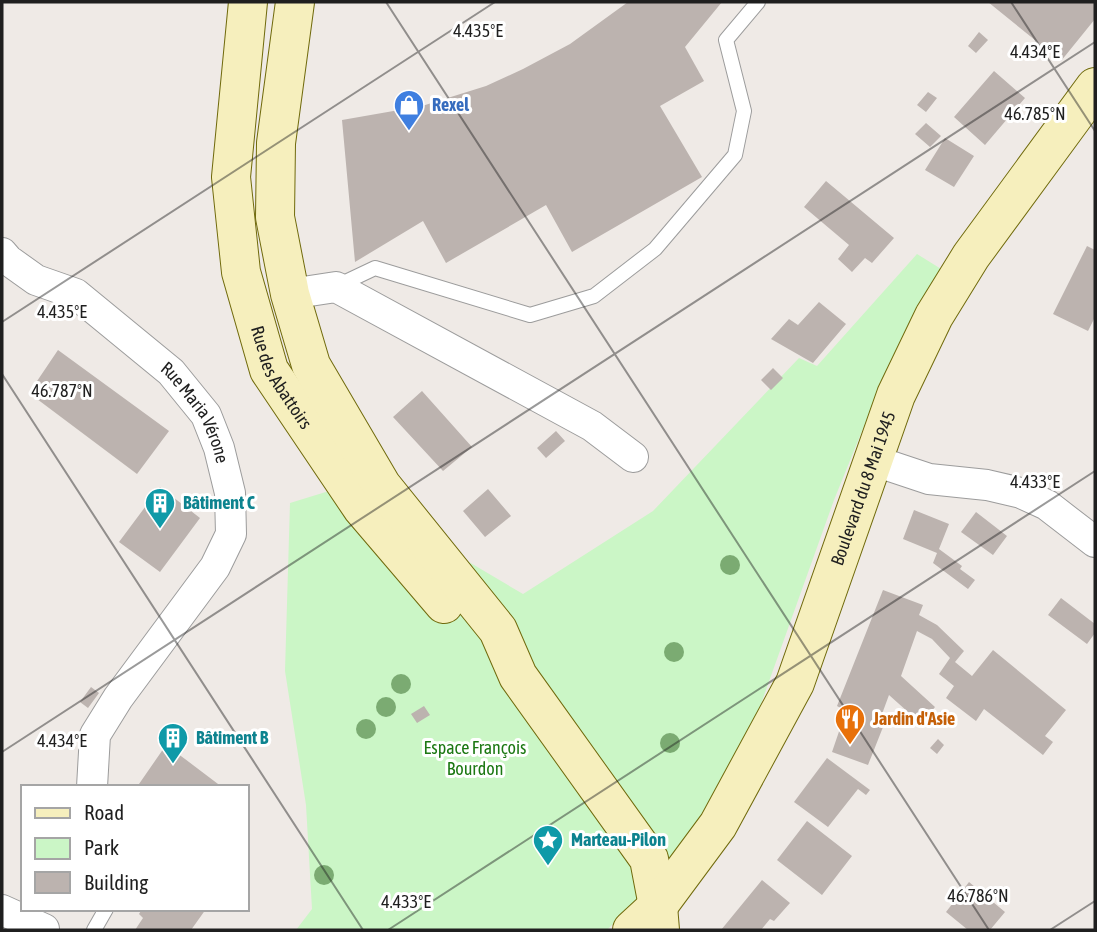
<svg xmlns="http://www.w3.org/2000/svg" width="1097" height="932" font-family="'Asap Condensed',sans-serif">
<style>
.park{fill:#cbf6c6}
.building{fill:#bcb3af}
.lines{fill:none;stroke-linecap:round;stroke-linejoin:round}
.lane-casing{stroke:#9c9c9c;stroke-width:16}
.street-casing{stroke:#9c9c9c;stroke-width:32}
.secondary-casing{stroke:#706a0c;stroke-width:40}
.lane{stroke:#fff;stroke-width:14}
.street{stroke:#fff;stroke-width:30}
.secondary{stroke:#f6efbd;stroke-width:38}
.tree{fill:#7bab72}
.ticks{fill:none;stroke:#1f1f1f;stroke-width:2;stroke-opacity:0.45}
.labels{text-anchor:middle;stroke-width:6;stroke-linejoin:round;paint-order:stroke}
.shop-label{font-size:18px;font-weight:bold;fill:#366cbe;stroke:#fff;text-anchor:start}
.street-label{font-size:18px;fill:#1f1f1f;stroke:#fff}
.culture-label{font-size:18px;font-weight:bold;fill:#0d838f;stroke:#fff;text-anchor:start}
.food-label{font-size:18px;font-weight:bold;fill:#c56008;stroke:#fff;text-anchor:start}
.park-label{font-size:18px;fill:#1c7813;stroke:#fff}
.ticks-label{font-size:18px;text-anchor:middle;fill:#1f1f1f;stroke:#fff;stroke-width:6;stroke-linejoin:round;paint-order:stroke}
</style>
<rect width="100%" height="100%" fill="#efeae6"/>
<path class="park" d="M917 254 946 272 877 394 834 500 747 743 709 809 665 872 607 930H296L312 909 306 805 285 671 290 503 342 487 523 594 653 511 799 358 817 366Z"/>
<path class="building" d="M628 2H722L685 47 704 81 660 106 702 177 572 252 546 205 446 263 423 221 355 262 342 120 422 106 486 86 523 69 570 44Z
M988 2H1095V19L1061 61Z
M979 32 988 40 976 53 968 46Z
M994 71 1025 98 985 145 954 117Z
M928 92 937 98 926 112 917 105Z
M926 123 941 136 930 147 915 134Z
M945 138 974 156 954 187 925 170Z
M826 181 894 238 872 263 865 258 852 272 838 259 849 245 804 207Z
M1087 246 1095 250V317L1088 331 1053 314Z
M819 302 846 324 813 363 771 339 789 319 798 325Z
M58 350 169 431 137 474 29 393Z
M773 368 783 378 771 390 761 380Z
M422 391 472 447 443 471 393 417Z
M556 431 565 441 546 458 537 448Z
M160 487 200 518 160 572 119 542Z
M488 489 511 516 485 537 463 511Z
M914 510 949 524 939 549 962 566 960 569 975 580 968 589 933 563 937 553 903 539Z
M976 512 1007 536 993 555 961 532Z
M883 590 923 605 919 615 937 625 964 651 955 662 972 676 993 650 1066 710 1045 736 1053 742 1043 755 984 709 976 721 946 698 954 686 939 674 950 658 932 639 917 631 901 676 935 707 921 724 916 719 910 726 901 719 908 712 889 695 882 714 887 717 868 765 832 752 846 711 837 706Z
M1061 598 1095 624V633L1087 644 1048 615Z
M91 687 99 693 88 708 80 702Z
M424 706 430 715 417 723 411 714Z
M938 739 944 745 937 754 930 748Z
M166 745 185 759 222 787H143L139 784Z
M827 758 870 790 866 795 858 789 828 827 794 802Z
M807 821 852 856 822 895 777 860Z
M762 880 790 903 774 921 770 919 761 930H721Z
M969 882 1005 912 990 930H968L946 912Z
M142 909H206L191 930H135L143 918 139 914Z"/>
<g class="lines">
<g class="lane-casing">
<path id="lane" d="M337 286 375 268 530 315 594 296 655 249 735 155 744 111 726 40 758 2
M94 930 106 909"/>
</g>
<g class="street-casing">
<g id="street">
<path id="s1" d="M2 253 8 260 36 280 76 294 171 372 206 415 219 448 230 493 231 534 215 567 118 698 95 735 92 787"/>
<path d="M290 294 336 287 592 426 633 457"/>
<path d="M872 460 929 479 987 485 1021 493 1047 505 1095 542"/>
<path d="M2 910 44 929"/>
</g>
</g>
<g class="secondary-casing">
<g id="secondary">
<path id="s2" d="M248 2 231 177 241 272 269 370 362 508 444 604"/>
<path d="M295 2 276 143 275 217 290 294 311 365 382 486 498 630 518 676 649 859 658 906 660 930"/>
<path id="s3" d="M632 930 658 906 718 825 795 683 896 395 934 316 971 256 1095 87"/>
</g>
</g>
<use href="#lane" class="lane"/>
<use href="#street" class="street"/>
<use href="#secondary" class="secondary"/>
</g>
<g class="tree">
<circle cx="730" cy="565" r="10"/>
<circle cx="674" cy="652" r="10"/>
<circle cx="401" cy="684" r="10"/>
<circle cx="386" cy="707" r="10"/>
<circle cx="366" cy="729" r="10"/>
<circle cx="670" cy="743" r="10"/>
<circle cx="324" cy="875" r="10"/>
</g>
<path class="ticks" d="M386 2 989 930M1011 2 1095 131M2 322 495 2M2 374 363 930M2 752 1095 42M388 930 1095 471M1050 930 1095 901"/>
<defs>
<g id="shop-pin" transform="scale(1.575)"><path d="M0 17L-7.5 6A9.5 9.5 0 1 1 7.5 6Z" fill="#3f7fe0" stroke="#fff"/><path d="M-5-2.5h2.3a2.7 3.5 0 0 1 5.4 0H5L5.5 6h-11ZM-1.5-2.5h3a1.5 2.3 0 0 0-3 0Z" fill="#fff"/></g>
<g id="building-pin" transform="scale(1.575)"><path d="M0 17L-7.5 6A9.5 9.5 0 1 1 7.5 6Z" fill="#0f9aa8" stroke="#fff"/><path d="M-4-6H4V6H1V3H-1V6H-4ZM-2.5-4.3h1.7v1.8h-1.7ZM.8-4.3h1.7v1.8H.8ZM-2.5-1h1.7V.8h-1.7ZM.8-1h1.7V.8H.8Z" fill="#fff"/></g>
<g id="restaurant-pin" transform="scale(1.575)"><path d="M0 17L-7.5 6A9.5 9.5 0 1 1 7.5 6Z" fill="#e8710a" stroke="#fff"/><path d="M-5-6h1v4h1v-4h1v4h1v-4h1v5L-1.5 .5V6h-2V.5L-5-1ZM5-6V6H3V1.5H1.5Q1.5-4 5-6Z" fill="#fff"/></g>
<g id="sight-pin" transform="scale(1.575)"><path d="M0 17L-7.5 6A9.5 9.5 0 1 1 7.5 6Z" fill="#0f9aa8" stroke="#fff"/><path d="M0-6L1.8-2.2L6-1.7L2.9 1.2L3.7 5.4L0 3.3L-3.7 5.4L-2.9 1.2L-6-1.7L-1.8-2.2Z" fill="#fff"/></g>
</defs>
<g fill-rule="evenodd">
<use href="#shop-pin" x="409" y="105"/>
<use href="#building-pin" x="160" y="503"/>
<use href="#restaurant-pin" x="850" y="719"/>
<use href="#building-pin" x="173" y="738"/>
<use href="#sight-pin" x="548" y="840"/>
</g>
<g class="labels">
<g class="shop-label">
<text x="432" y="111">Rexel</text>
</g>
<g class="street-label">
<text dy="6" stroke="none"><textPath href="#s2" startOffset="385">Rue des Abattoirs</textPath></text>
<text dy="6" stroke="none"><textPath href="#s1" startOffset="257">Rue Maria Vérone</textPath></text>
<text dy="6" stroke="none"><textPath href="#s3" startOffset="504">Boulevard du 8 Mai 1945</textPath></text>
</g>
<g class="culture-label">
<text x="183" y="509">Bâtiment C</text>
<text x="196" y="744">Bâtiment B</text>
<text x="571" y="846">Marteau-Pilon</text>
</g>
<g class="food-label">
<text x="873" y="725">Jardin d'Asie</text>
</g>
<g class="park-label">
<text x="475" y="754">Espace François<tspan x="475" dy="21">Bourdon</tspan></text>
</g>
</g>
<g class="ticks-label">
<text x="478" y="37">4.435°E</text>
<text x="1035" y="58">4.434°E</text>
<text x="1035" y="120">46.785°N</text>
<text x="62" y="318">4.435°E</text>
<text x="62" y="397">46.787°N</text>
<text x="1035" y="488">4.433°E</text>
<text x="62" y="747">4.434°E</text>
<text x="978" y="902">46.786°N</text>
<text x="406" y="908">4.433°E</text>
</g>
<rect width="1097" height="932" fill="none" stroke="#1f1f1f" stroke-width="7"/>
<rect x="21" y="785" width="228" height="126" fill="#ffffff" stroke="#a5a5a5" stroke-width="2"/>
<rect x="35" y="808" width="35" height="10" fill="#f6efbd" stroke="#a5a5a5" stroke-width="2"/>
<text x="84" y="820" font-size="21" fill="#1f1f1f">Road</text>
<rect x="35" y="838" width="35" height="21" fill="#cbf6c6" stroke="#a5a5a5" stroke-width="2"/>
<text x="84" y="855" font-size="21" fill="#1f1f1f">Park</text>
<rect x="35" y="872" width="35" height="21" fill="#bcb3af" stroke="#a5a5a5" stroke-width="2"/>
<text x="84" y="890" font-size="21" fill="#1f1f1f">Building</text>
</svg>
